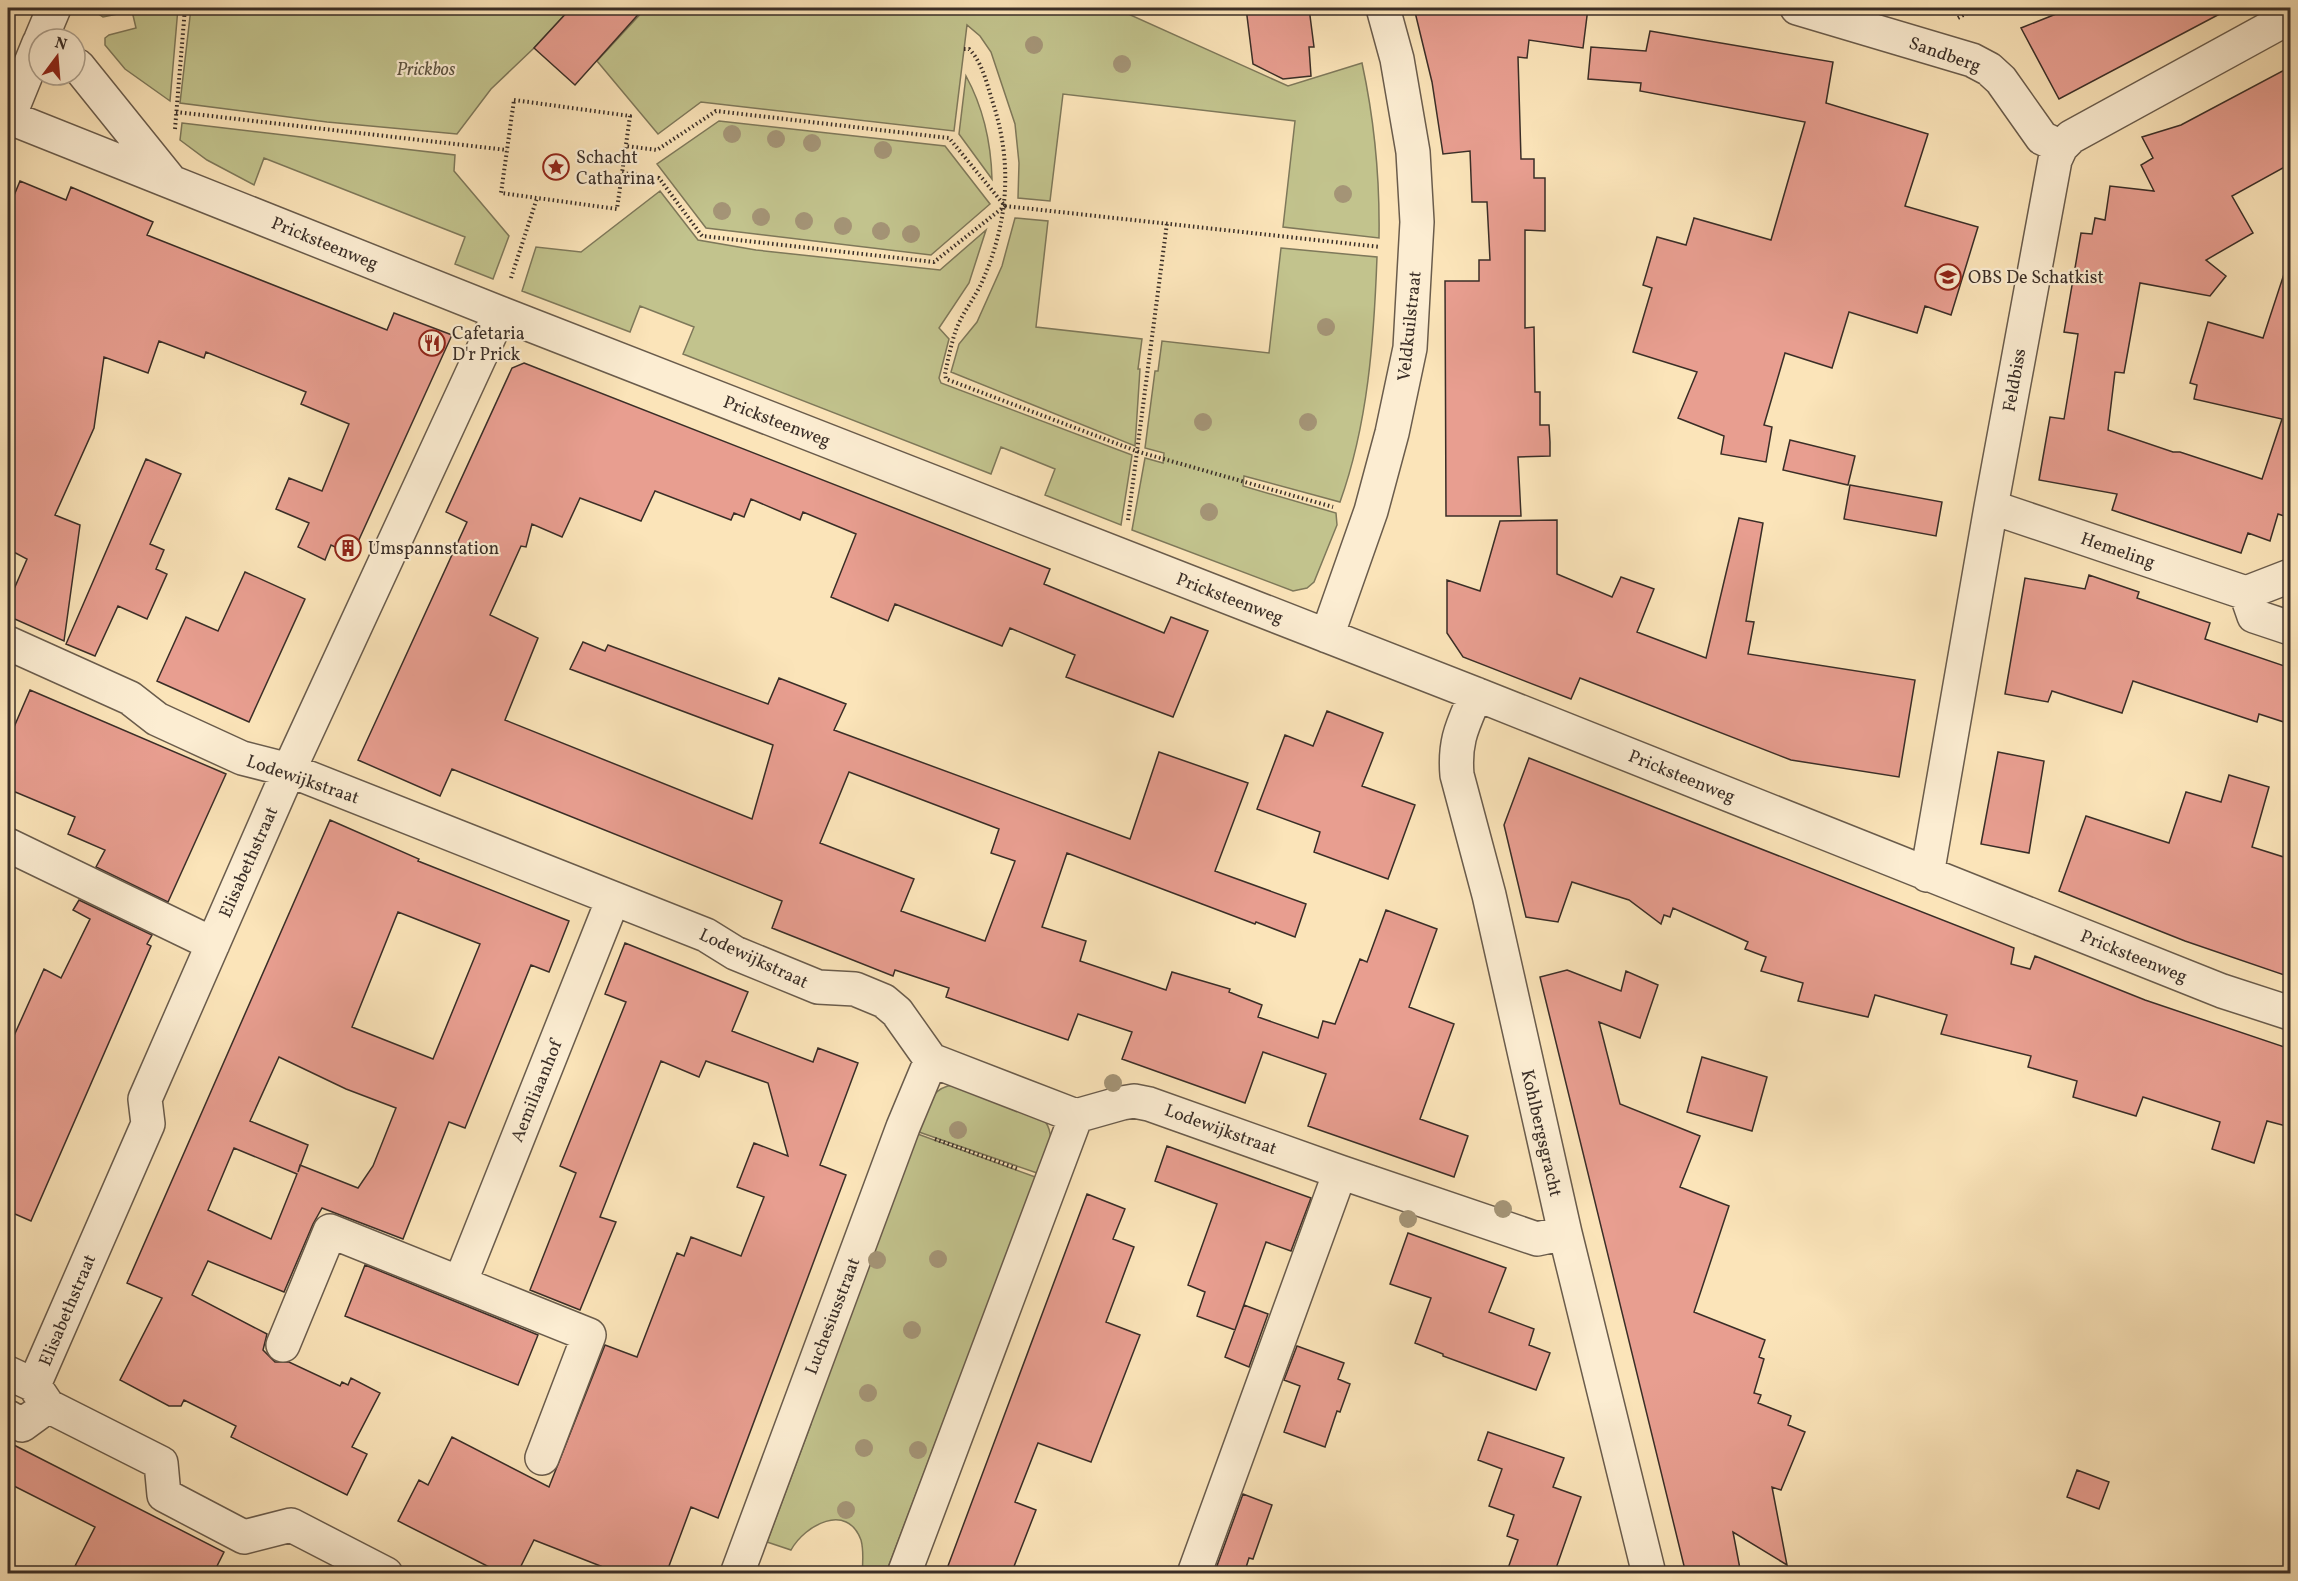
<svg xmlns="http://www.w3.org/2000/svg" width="2298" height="1581" font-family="Vollkorn,serif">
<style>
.green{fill:#c2c38d;stroke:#7e785a;stroke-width:1.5}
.building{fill:#e89e90;stroke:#3a2e27;stroke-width:1.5;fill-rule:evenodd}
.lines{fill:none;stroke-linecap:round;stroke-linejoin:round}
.minor-casing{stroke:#6a5c4c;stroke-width:36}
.path{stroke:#3a2e27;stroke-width:4;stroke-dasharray:1.5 3;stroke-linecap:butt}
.minor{stroke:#fcedd2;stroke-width:33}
.tree{fill:#a49476}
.labels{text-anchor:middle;stroke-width:4.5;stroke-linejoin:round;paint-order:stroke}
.street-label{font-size:18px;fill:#3a2e27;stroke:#fcedd2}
.park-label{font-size:18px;font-style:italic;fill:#5c5340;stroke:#fcedd2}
.poi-label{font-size:18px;fill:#3a2e27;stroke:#fcedd2;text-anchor:start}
</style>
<rect width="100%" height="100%" fill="#fbe4b9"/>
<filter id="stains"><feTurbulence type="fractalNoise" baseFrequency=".00333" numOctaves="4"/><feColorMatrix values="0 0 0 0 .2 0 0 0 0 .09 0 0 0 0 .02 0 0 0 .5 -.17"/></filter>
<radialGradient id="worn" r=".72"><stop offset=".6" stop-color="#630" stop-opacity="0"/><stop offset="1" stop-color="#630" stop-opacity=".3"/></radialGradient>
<path class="green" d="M96 8H178L170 101 125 69 105 45V38L109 35 136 28 132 11 103 17 97 13Z
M191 8H571L534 48 491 89 457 134 327 122 180 103Z
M646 8H1115L1288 86 1362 63C1375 123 1380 177 1379 238L1283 227 1295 121 1063 94 1050 201 1018 198 1019 163 1015 124 991 52 980 36 967 25 954 131 701 102 658 134 597 61Z
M966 76C984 109 991 142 992 179L959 134Z
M719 121 945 146 990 204 931 255 706 228 657 164Z
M182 123 455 155 454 171 509 236 493 279 455 264 465 237 264 158 254 185 207 160 180 140Z
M660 191 698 240 756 250 940 270 986 230 969 283 939 328 949 339 939 378 941 383 1132 455 1121 525 1045 495 1055 469 1001 447 991 474 683 354 694 327 640 306 630 332 522 291 536 247 581 252Z
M1015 218 1048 221 1036 327 1142 339 1138 369H1140L1135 446 951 372 959 344 977 322 1002 266Z
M1281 248 1377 257C1374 339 1368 424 1340 502L1244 476 1243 486 1336 513 1337 525 1314 582 1307 588 1293 591 1132 530 1145 458 1163 463 1164 453 1145 448 1155 371H1158L1162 341 1269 353Z
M954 1085 1045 1121C1057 1139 1047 1156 1040 1174L916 1131C926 1111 929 1087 954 1085Z
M915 1133 1038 1178 958 1392 955 1391 886 1573H862C863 1562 864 1551 861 1540 847 1502 805 1525 791 1550L767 1542 811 1424 802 1420Z"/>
<path class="building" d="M571 8H644L575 85 534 48Z
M1246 8H1309L1314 47H1309L1311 76 1283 79 1253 64Z
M1414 8H1588L1583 48 1529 40 1527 58 1518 57 1521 159H1534V178H1545V231L1525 230V328L1534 327 1535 392H1540V425H1549L1550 442V456L1518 457 1521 516H1446L1445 281H1479V260H1490L1487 202H1472L1470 151 1443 154 1432 82Z
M2071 8H2231L2059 99 2021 28Z
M1650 31 1833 62 1826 103 1928 134 1905 206 1978 227 1951 315 1925 306 1917 333 1849 312 1832 368 1785 353 1764 425 1772 427 1766 462 1721 454 1724 436 1678 418 1697 372 1633 352 1652 288 1643 285 1657 237 1686 245 1694 218 1771 240 1805 122 1640 91 1641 83 1588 79 1591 47 1646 51Z
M2290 67V164L2232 196 2253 233 2206 260 2226 276 2210 296 2140 283 2124 373 2115 372 2108 430 2173 452H2180L2262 479 2282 419 2194 399 2197 385 2190 383 2208 322 2263 338 2284 274 2290 275V518L2278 514 2270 541 2248 533 2241 553 2112 510 2117 494 2039 480 2050 417 2064 419 2075 353 2078 334 2064 332 2081 233 2092 234 2095 218 2105 220 2110 186 2154 191 2141 165 2153 158 2142 137 2181 125Z
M20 181 66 200 71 187 153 222 147 235 387 330 394 313 452 335 352 555 331 545 325 560 298 547 309 523 276 509 289 478 322 491 349 424 301 404 306 392 206 352 204 358 159 341 148 373 104 357 94 428 55 515 80 525 64 641 8 616V603L27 559 8 549V210Z
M524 363 1050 569 1044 584 1164 633 1171 617 1208 631 1173 717 1066 677 1075 655 1010 628 1002 646 895 604 888 621 831 597 856 534 803 512 800 520 751 499 744 517 734 513 731 520 655 491 641 521 580 498 562 537 532 524 526 547 521 546 490 615 538 638 505 720 752 819 773 745 570 669 583 642 605 651 608 645 768 704 779 678 846 704 834 730 1130 839 1159 752 1248 783 1215 871 1306 904 1295 937 1256 922 1255 924 1067 853 1042 927 1086 941 1080 961 1166 990 1172 972 1230 989 1229 992 1262 1005 1258 1017 1318 1038 1323 1021 1335 1024 1360 959 1367 962 1386 910 1437 929 1409 1007 1454 1024 1420 1119 1468 1136 1454 1177 1308 1126 1326 1074 1263 1052 1245 1103 1122 1059 1132 1032 1078 1014 1068 1040 946 997 949 988 895 970 893 976 772 928 782 901 452 769 440 796 358 760 467 522 446 512 512 368ZM849 772 999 829 991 853 1015 861 985 941 901 911 914 879 820 843Z
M1790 440 1855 456 1848 485 1783 470Z
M146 459 181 474 150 544 164 550 156 569 167 574 147 619 118 606 95 656 66 644Z
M1850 485 1942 502 1936 536 1844 519Z
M1739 518 1763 523 1746 621 1754 622 1748 654 1915 680 1899 777 1791 760 1580 678 1571 699 1463 657 1447 633V580L1480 591 1500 521 1557 520V574L1612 597 1621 577 1654 589 1637 632 1706 658Z
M245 572 305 599 249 722 157 681 186 617 218 631Z
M2089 575 2139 592 2137 598 2210 623 2205 639 2290 668V724L2259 714 2257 722 2133 681 2122 713 2052 691 2048 702 2005 694 2025 578 2085 589Z
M30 690 226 774 168 902 96 867 105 850 68 834 75 817 8 789V741Z
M1327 711 1383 733 1362 786 1415 805 1388 879 1314 852 1320 832 1257 809 1285 735 1313 746Z
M1998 752 2044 761 2029 853 1981 844Z
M1529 758 2014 948 2011 964 2030 969 2035 956 2145 1000 2290 1049V1127L2267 1121 2254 1163 2212 1149 2220 1122 2143 1097 2136 1116 2073 1097 2077 1081 2028 1067 2031 1056 1941 1034 1947 1015 1875 995 1868 1017 1798 1001 1803 983 1761 971 1766 957 1745 949 1748 942 1673 908 1670 917 1664 915 1661 924 1629 900 1572 882 1558 922 1526 917 1504 825Z
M2229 775 2269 787 2252 847 2290 859V977L2185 941 2059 891 2086 816 2169 843 2186 792 2221 802Z
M330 820 419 859 418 861 569 921 549 972 531 965 465 1128 449 1122 403 1239 322 1208 313 1224 284 1292 208 1261 192 1295 267 1334 263 1350 275 1362H289L340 1386 342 1382 348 1385 351 1378 380 1393 352 1447 367 1454 347 1495 231 1437 236 1426 184 1400 181 1406H169L120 1380 162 1298 127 1283ZM398 912 480 944 433 1059 352 1027ZM279 1057 346 1089 396 1108 373 1166 358 1188 300 1165 298 1172 308 1145 250 1121ZM234 1148 297 1174 271 1239 208 1210Z
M79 900 152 935 147 944 151 946 31 1221 8 1211V1049L44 969 61 978 90 919 73 910Z
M625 943 748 992 732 1031 813 1062 818 1048 858 1063 820 1165 846 1175 718 1518 691 1507 666 1574H601L603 1567 534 1540 517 1574H503L398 1521 419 1480 428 1485 452 1437 549 1487 605 1345 637 1357 677 1253 684 1256 691 1237 741 1256 764 1197 737 1187 754 1143 788 1156 768 1083 706 1061 699 1077 661 1061 600 1217 616 1222 580 1310 530 1290 576 1173 560 1166 626 1002 605 994Z
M1567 970 1621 991 1626 971 1658 985 1640 1038 1599 1022 1620 1104 1700 1136 1680 1187 1729 1206 1694 1312 1765 1340 1759 1357 1764 1359 1754 1393 1761 1395 1758 1403 1791 1416 1788 1425 1805 1432 1781 1490 1772 1487 1787 1565 1733 1532 1741 1574H1686L1540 977Z
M1702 1057 1767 1077 1752 1131 1687 1112Z
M1167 1146 1311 1198 1291 1251 1266 1242 1235 1330 1197 1316 1205 1292 1188 1285 1217 1204 1155 1181Z
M1087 1194 1125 1209 1113 1239 1134 1247 1106 1322 1140 1335 1091 1462 1038 1443 1015 1502 1036 1510 1011 1574H945Z
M1408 1233 1506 1268 1489 1312 1534 1329 1529 1345 1550 1353 1536 1390 1443 1356V1354L1415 1343 1431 1298 1390 1284Z
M365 1265 538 1335 518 1385 345 1316Z
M1244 1305 1268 1314 1249 1367 1225 1357Z
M1297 1346 1344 1363 1338 1379 1350 1384 1340 1412 1337 1411 1325 1447 1284 1432 1300 1386 1284 1380Z
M1488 1432 1564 1458 1553 1487 1581 1497 1554 1574H1506L1518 1540 1507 1536 1514 1515 1489 1506 1502 1469 1478 1460Z
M8 1442 224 1552 213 1574H102L75 1566 95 1527 8 1483Z
M2077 1470 2109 1482 2099 1509 2067 1497Z
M1243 1494 1272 1505 1253 1559 1249 1558 1244 1574H1214Z"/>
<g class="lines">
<g class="minor-casing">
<path id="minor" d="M1797 8 1972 60 1989 69 2001 80 2042 138 2061 147
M41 39 54 8
M75 65 78 66 169 179
M8 117 500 313 1476 694 2222 991 2290 1013
M8 119 39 43
M1991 507 2246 593 2254 616 2290 628
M2246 593 2290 576
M1327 636 1371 511 1392 433 1410 348 1417 222 1413 152 1397 59 1383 8
M8 643 130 698 157 719 242 758 289 770 706 935 735 953 818 987 855 989 884 1001 897 1012 931 1060 1076 1116 1122 1103 1134 1101 1149 1104 1340 1172 1537 1239 1565 1233
M1476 694C1463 725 1454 740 1457 775L1489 895 1565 1233 1649 1574
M8 845 213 944
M1927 875 1991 507 2055 160 2061 147 2071 137 2290 17
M460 1283 613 899
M283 1345 330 1231 589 1335 542 1458
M8 1373 34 1385 48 1406 161 1463 164 1495 244 1537 291 1525 386 1574
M34 1385 148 1124 145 1099 289 770 500 313
M8 1417 22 1425 48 1406
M737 1574 903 1127 931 1060
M904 1574 1076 1116
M1194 1574 1340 1172"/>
</g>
<path class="path" d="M1958 18 1976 8
M964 49H969C983 63 987 85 993 103 1013 165 1008 223 982 282 975 298 962 313 956 330 951 344 948 360 945 374L946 379 1139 452 1333 507
M514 100 630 116 617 209 501 193Z
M176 112 507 150
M175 129 185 8
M622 173 659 178 702 236 934 262 1005 206 949 138 716 111 657 150 626 146
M1005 206 1380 247
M511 278 537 198
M1128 520 1167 223
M935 1139 1018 1169"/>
<use href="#minor" class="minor"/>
</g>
<g class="tree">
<circle cx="1034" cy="45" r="9"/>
<circle cx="1122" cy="64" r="9"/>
<circle cx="732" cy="134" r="9"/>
<circle cx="776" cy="139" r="9"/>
<circle cx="812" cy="143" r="9"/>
<circle cx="883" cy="150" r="9"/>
<circle cx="1343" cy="194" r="9"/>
<circle cx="722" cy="211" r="9"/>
<circle cx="761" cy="217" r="9"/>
<circle cx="804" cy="221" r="9"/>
<circle cx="843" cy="226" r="9"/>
<circle cx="881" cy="231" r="9"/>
<circle cx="911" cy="234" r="9"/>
<circle cx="1326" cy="327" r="9"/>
<circle cx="1203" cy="422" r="9"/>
<circle cx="1308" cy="422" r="9"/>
<circle cx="1209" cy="512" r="9"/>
<circle cx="1113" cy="1083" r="9"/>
<circle cx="958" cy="1130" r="9"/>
<circle cx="1503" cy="1209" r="9"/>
<circle cx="1408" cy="1219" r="9"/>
<circle cx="938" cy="1259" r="9"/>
<circle cx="877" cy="1260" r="9"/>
<circle cx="912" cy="1330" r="9"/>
<circle cx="868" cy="1393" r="9"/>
<circle cx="864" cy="1448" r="9"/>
<circle cx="918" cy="1450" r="9"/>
<circle cx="846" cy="1510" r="9"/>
</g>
<defs>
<g id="sight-ring" transform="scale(1.35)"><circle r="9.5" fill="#fcedd2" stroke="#8f2418" stroke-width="1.5"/><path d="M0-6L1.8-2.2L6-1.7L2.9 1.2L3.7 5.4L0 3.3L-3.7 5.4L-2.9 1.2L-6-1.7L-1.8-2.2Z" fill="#8f2418"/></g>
<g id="school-ring" transform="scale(1.35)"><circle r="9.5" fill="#fcedd2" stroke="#8f2418" stroke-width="1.5"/><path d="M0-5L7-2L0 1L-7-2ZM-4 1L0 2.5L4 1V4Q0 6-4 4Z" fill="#8f2418"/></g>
<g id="restaurant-ring" transform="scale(1.35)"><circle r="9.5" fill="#fcedd2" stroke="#8f2418" stroke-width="1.5"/><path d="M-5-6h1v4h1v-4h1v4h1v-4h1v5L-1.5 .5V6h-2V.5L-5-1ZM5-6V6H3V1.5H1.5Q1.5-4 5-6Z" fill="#8f2418"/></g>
<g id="building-ring" transform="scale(1.35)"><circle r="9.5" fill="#fcedd2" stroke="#8f2418" stroke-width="1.5"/><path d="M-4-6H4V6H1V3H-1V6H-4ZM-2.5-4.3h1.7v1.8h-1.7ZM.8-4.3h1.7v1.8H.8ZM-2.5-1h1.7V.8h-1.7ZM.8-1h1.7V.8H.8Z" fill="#8f2418"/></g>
</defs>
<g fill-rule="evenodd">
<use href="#sight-ring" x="556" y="167"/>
<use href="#school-ring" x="1948" y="277"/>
<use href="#restaurant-ring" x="432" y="343"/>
<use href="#building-ring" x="348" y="548"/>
</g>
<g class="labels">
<g class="street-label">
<text transform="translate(1945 54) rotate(19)" y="6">Sandberg</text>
<text transform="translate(325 243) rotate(22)" y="6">Pricksteenweg</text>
<text transform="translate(1409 326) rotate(-84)" y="6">Veldkuilstraat</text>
<text transform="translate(2014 380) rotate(-80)" y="6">Feldbiss</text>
<text transform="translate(777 421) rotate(21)" y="6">Pricksteenweg</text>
<text transform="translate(2118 550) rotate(19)" y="6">Hemeling</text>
<text transform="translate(1230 598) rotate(21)" y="6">Pricksteenweg</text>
<text transform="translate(1682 776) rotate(22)" y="6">Pricksteenweg</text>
<text transform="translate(303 779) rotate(19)" y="6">Lodewijkstraat</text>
<text transform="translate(248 862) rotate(-66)" y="6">Elisabethstraat</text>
<text transform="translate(2134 956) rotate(22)" y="6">Pricksteenweg</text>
<text transform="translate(754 958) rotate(25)" y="6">Lodewijkstraat</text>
<text transform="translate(536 1091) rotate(-68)" y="6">Aemiliaanhof</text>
<text transform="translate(1221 1129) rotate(20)" y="6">Lodewijkstraat</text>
<text transform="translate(1542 1133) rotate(77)" y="6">Kohlbergsgracht</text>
<text transform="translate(67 1310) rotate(-67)" y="6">Elisabethstraat</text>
<text transform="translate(832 1316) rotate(-69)" y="6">Luchesiusstraat</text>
</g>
<g class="park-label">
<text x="426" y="75">Prickbos</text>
</g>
<g class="poi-label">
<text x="576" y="163">Schacht<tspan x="576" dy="21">Catharina</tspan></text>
<text x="1968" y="283">OBS De Schatkist</text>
<text x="452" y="339">Cafetaria<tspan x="452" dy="21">D'r Prick</tspan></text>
<text x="368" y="554">Umspannstation</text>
</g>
</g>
<rect width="2298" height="1581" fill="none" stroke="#fbe4b9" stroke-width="30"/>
<rect x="9" y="9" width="2280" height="1563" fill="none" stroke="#3a2e27" stroke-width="3"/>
<rect x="15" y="15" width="2268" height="1551" fill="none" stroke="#3a2e27" stroke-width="1.5"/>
<g transform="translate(57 57) rotate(16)"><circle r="28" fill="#fcedd2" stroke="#aea18e" stroke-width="1.5"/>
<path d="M0-4.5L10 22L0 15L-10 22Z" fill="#8f2418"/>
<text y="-9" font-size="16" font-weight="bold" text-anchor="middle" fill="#3a2e27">N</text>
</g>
<rect width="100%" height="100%" filter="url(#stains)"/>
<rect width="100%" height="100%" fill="url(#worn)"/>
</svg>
